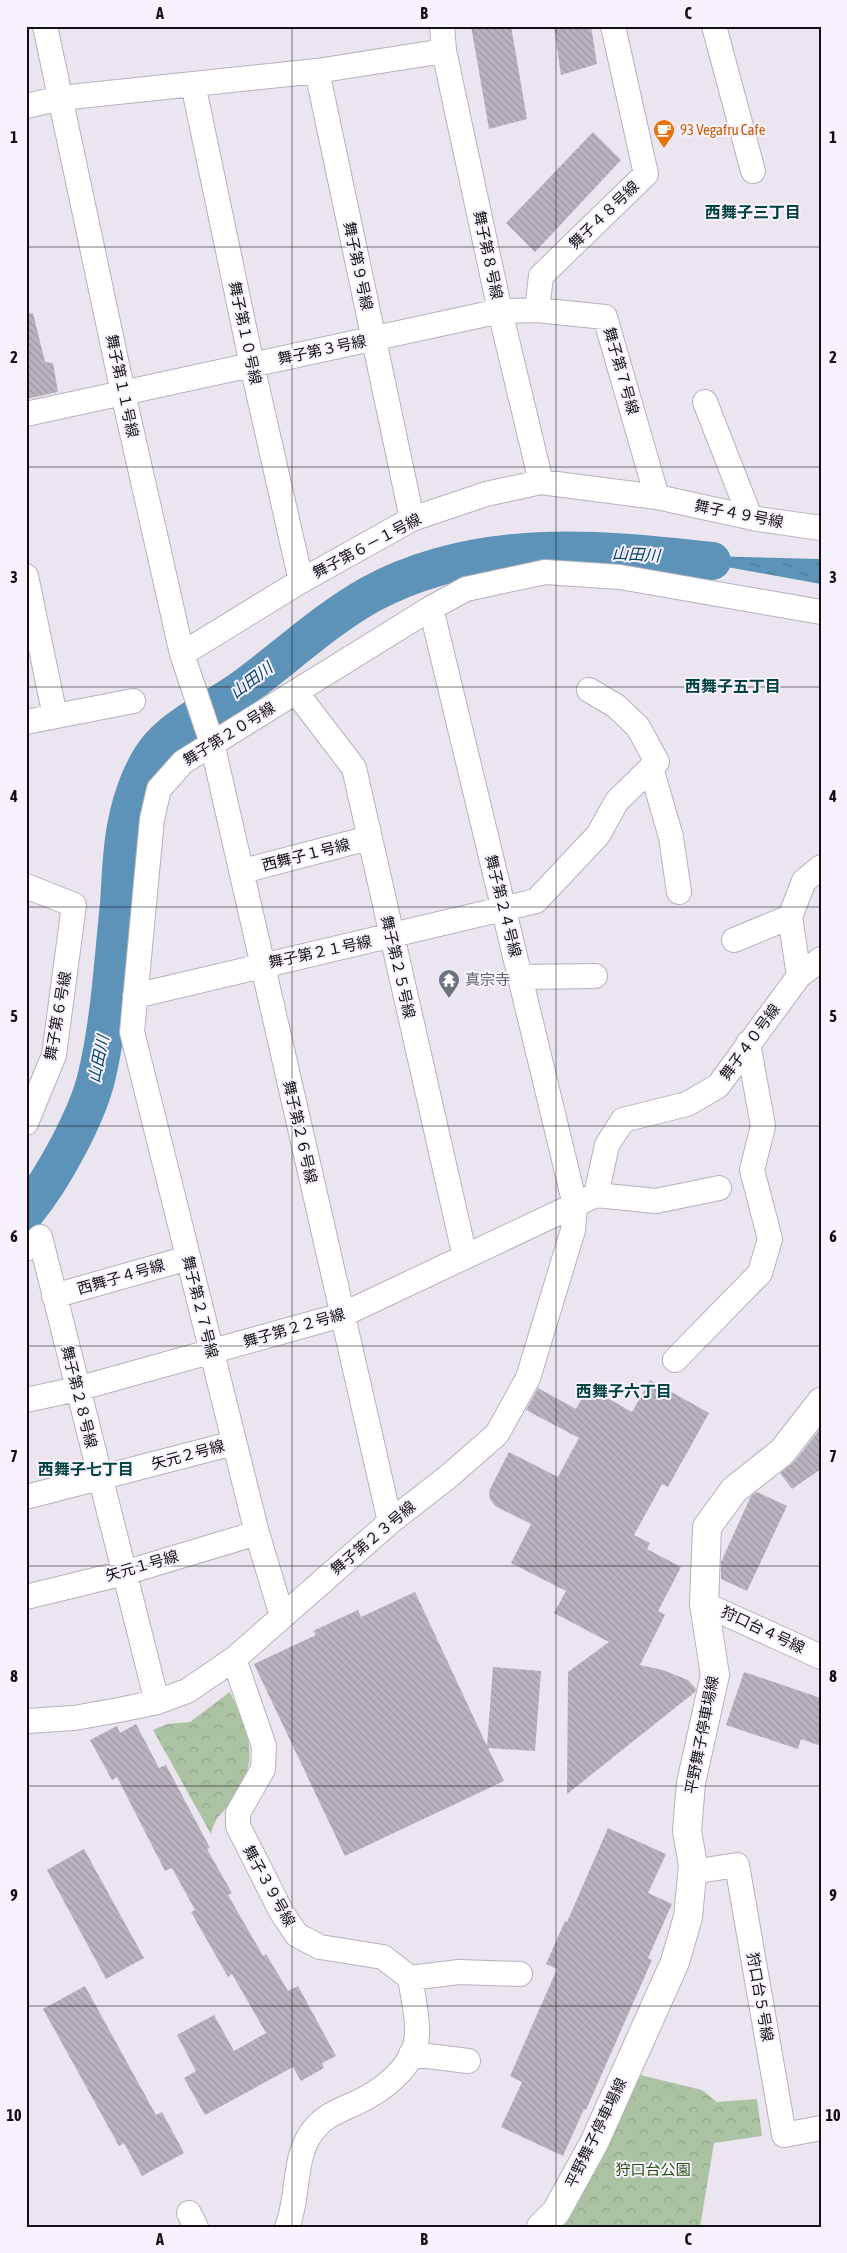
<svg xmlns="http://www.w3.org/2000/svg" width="847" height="2253" font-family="'Asap Condensed','Noto Sans JP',sans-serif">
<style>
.park{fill:url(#park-crowns)}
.water{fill:url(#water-ripples)}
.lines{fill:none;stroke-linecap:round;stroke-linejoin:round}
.river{stroke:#5e93b9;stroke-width:38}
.building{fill:url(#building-back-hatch)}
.minor-casing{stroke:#b6b1bb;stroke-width:26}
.major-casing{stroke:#b6b1bb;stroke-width:30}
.minor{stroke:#fff;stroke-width:24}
.major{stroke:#fff;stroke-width:28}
.grid{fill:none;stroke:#110f13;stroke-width:1;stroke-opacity:0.55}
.labels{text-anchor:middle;stroke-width:4;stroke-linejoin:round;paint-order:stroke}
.food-label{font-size:15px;fill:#c56008;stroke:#f7f2fd;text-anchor:start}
.street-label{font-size:15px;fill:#110f13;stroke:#f7f2fd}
.worship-label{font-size:15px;fill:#5b616d;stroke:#f7f2fd;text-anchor:start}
.park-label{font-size:15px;fill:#23520b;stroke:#f7f2fd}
.neighbourhood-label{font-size:16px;font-weight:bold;fill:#004241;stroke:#f7f2fd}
.water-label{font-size:16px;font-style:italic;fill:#004369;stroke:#f7f2fd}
.neatline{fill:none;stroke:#110f13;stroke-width:2}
.grid-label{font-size:16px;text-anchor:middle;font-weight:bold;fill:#110f13}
</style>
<defs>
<pattern id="park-crowns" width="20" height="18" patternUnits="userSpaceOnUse" patternTransform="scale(1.25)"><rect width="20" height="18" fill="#abc2a3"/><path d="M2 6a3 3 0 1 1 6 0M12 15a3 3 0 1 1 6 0" fill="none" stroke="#92a68b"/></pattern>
<pattern id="water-ripples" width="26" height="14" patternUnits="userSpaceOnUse" patternTransform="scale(1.25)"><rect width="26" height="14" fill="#5e93b9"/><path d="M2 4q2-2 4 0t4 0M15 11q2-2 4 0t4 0" fill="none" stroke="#4c7695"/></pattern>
<pattern id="building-back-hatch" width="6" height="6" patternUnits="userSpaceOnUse" patternTransform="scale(1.25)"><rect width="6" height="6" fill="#b8b3bd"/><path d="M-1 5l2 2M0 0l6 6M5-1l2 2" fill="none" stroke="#9d99a2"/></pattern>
</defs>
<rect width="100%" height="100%" fill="#eae5ef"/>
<path class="park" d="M230 1692C249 1733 261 1759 233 1800 222 1816 217 1812 211 1834L153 1730 167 1724 190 1722Z
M636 2074 702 2090 717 2102 757 2099 762 2136 714 2143 700 2227H559Z"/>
<path class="water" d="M661 555 821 559V584Z"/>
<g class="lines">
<path class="river" d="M26 1212C53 1179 88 1115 97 1075 110 1019 113 961 119 904 121 877 121 848 127 822 132 797 143 765 160 746 183 720 219 707 246 686 287 656 326 619 371 594 477 537 596 548 712 561"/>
</g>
<path class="building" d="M471 26H511L527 119 489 129Z
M554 26H591L597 64 561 75Z
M593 132 621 160 535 252 506 223Z
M33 313 45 362 53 363 58 392 26 399V314Z
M650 1380 709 1413 668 1487 662 1484 634 1535 650 1543 647 1549 681 1567 658 1611 665 1615 640 1665 663 1670 688 1680 696 1689 695 1692 567 1794 568 1672 609 1642 554 1613 566 1591 511 1563 531 1524 495 1506 490 1499 489 1491 509 1452 558 1477 579 1438 526 1410 538 1388 576 1409 588 1387 632 1412Z
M821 1428V1469L792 1489 780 1473 794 1462Z
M757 1492 787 1506 747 1591 721 1579V1562L751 1496Z
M415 1592 487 1746 493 1667 541 1671 535 1751 488 1748 504 1781 345 1856 254 1664 316 1635 313 1631 358 1610 361 1617Z
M744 1672 821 1698V1746L801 1739 798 1749 726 1725Z
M136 1724 159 1768 166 1765 210 1848 207 1849 232 1893 228 1895 263 1956 266 1954 288 1991 298 1986 336 2056 322 2063 324 2068 301 2081 293 2067 205 2115 184 2078 196 2071 177 2035 214 2015 234 2051 266 2033 232 1974 228 1977 191 1912 195 1910 172 1868 165 1871 117 1777 112 1780 90 1740 117 1726 120 1733Z
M608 1828 666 1854 648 1893 672 1904 648 1958 652 1960 586 2110 584 2109 563 2156 501 2127 522 2082 510 2076 557 1969 546 1964 565 1921 567 1922Z
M84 1849 144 1958 106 1979 47 1870Z
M85 1986 156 2115 162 2112 184 2153 142 2176 124 2143 119 2146 43 2009Z"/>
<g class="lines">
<g class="minor-casing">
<path id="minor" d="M45 26 123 393 182 654 212 743 390 1522
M442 26 444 51 500 311 541 482
M714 26 753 171
M317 71 412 519
M193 84 252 365 301 581
M26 106 61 98 317 71 444 51
M537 310 541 276 646 174 613 26
M705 402 750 517
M26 414 500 311 537 310 605 317 657 497
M26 576 55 716
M182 654 301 581 412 519 486 494 541 482 657 497 758 519 821 528
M296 692 354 768 465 1257
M26 722 133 701
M651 768 671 837 679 892
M243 871 369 838
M26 886 74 905 54 1055 26 1123
M734 940 790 917
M799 976 790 917 804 881 821 867
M520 977 595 976
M135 996 536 901 598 835 617 801 657 762 638 727 616 706 589 690
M596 1195 656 1201 719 1188
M26 1249 40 1237 157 1702
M54 1296 188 1258
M675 1360 760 1273 770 1239 752 1170 763 1126 748 1043
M26 1400 77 1389 342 1315 596 1195 607 1145 623 1120 687 1104 718 1086 799 976 821 959
M26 1497 234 1443
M26 1597 124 1573 257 1533
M704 1604 821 1657
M282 1616 257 1533 132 1032 152 819 159 789 183 762 431 608 466 589 545 572 620 577 821 612
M234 1659 264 1746 263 1769 238 1813V1826L282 1913 297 1935 320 1947 383 1957 410 1978C413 1997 418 2016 417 2035 415 2067 382 2091 356 2103 338 2111 321 2117 310 2135 293 2161 299 2198 287 2227
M26 1721 74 1718 119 1710 157 1702 187 1691 234 1659 390 1522 449 1476 497 1434 528 1378 573 1230 575 1205 431 608
M692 1872 737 1865 784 2135 821 2128
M410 1978 459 1972 520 1974
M411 2054 468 2061
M189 2213 196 2227"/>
</g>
<g class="major-casing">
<path id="major" d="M541 2227 556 2212 594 2143 675 1962 688 1917 693 1865 687 1831 691 1783 715 1675 704 1604 707 1527 734 1490 782 1452 821 1402"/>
</g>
<use href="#minor" class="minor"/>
<use href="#major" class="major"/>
</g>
<path class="grid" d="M292 26V2227M556 26V2227M26 247H821M26 467H821M26 687H821M26 907H821M26 1126H821M26 1346H821M26 1566H821M26 1786H821M26 2006H821"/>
<defs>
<g id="cafe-pin" transform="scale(1.125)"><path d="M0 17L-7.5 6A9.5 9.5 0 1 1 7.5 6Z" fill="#e8710a" stroke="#f7f2fd"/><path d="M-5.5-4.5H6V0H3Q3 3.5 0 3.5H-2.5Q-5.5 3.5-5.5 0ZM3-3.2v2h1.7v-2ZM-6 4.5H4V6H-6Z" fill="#fff"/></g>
<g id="temple-pin" transform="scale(1.125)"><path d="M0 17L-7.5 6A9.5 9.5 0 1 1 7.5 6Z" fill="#6b7280" stroke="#f7f2fd"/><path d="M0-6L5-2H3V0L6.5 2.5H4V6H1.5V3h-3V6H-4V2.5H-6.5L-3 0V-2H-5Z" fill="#fff"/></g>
</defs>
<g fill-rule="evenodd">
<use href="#cafe-pin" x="664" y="130"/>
<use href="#temple-pin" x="449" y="980"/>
</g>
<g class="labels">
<g class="food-label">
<text x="680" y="135">93 Vegafru Cafe</text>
</g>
<g class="street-label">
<text transform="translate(604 215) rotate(-44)" y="5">舞子４８号線</text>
<text transform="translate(488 255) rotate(78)" y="5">舞子第８号線</text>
<text transform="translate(358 266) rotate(78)" y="5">舞子第９号線</text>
<text transform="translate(245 333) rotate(78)" y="5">舞子第１０号線</text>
<text transform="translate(322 350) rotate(-12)" y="5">舞子第３号線</text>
<text transform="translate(621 371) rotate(74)" y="5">舞子第７号線</text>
<text transform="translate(122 386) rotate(78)" y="5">舞子第１１号線</text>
<text transform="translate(739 514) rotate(11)" y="5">舞子４９号線</text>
<text transform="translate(367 546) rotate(-28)" y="5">舞子第６－１号線</text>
<text transform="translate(229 734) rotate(-32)" y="5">舞子第２０号線</text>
<text transform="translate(306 855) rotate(-14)" y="5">西舞子１号線</text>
<text transform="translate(503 906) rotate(76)" y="5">舞子第２４号線</text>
<text transform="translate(320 952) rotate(-12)" y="5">舞子第２１号線</text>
<text transform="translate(398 967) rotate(77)" y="5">舞子第２５号線</text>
<text transform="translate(58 1016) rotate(-80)" y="5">舞子第６号線</text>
<text transform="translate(750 1042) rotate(-54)" y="5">舞子４０号線</text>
<text transform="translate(300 1132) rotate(77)" y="5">舞子第２６号線</text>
<text transform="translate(121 1277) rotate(-16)" y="5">西舞子４号線</text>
<text transform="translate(200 1307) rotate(76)" y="5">舞子第２７号線</text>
<text transform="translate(294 1328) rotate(-16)" y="5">舞子第２２号線</text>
<text transform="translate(79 1397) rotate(76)" y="5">舞子第２８号線</text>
<text transform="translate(188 1455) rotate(-15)" y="5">矢元２号線</text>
<text transform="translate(373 1538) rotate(-40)" y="5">舞子第２３号線</text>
<text transform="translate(142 1566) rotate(-16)" y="5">矢元１号線</text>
<text transform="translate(763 1630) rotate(25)" y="5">狩口台４号線</text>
<text transform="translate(702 1735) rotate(-79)" y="5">平野舞子停車場線</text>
<text transform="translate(269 1886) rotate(61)" y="5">舞子３９号線</text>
<text transform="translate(760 1997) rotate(80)" y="5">狩口台５号線</text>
<text transform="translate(596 2133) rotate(-64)" y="5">平野舞子停車場線</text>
</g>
<g class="worship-label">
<text x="465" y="985">真宗寺</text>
</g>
<g class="park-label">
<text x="653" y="2175">狩口台公園</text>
</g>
<g class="neighbourhood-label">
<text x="753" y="218">西舞子三丁目</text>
<text x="733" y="692">西舞子五丁目</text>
<text x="624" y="1397">西舞子六丁目</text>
<text x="86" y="1475">西舞子七丁目</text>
</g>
<g class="water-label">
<text transform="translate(636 554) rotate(3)" y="6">山田川</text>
<text transform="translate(251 680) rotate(-37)" y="6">山田川</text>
<text transform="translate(98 1059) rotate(-78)" y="6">山田川</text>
</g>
</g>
<rect width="847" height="2253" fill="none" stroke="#f7f2fd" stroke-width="55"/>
<rect x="28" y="28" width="792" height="2198" class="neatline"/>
<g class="grid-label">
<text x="160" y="19">A</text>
<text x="424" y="19">B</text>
<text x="688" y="19">C</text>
<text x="14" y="143">1</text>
<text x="833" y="143">1</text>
<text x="14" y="363">2</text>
<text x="833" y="363">2</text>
<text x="14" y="583">3</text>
<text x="833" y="583">3</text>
<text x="14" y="802">4</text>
<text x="833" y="802">4</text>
<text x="14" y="1022">5</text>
<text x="833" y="1022">5</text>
<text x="14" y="1242">6</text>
<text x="833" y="1242">6</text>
<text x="14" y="1462">7</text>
<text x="833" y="1462">7</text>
<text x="14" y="1682">8</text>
<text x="833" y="1682">8</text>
<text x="14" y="1901">9</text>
<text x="833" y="1901">9</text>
<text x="14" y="2121">10</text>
<text x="833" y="2121">10</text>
<text x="160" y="2245">A</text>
<text x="424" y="2245">B</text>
<text x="688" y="2245">C</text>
</g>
</svg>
